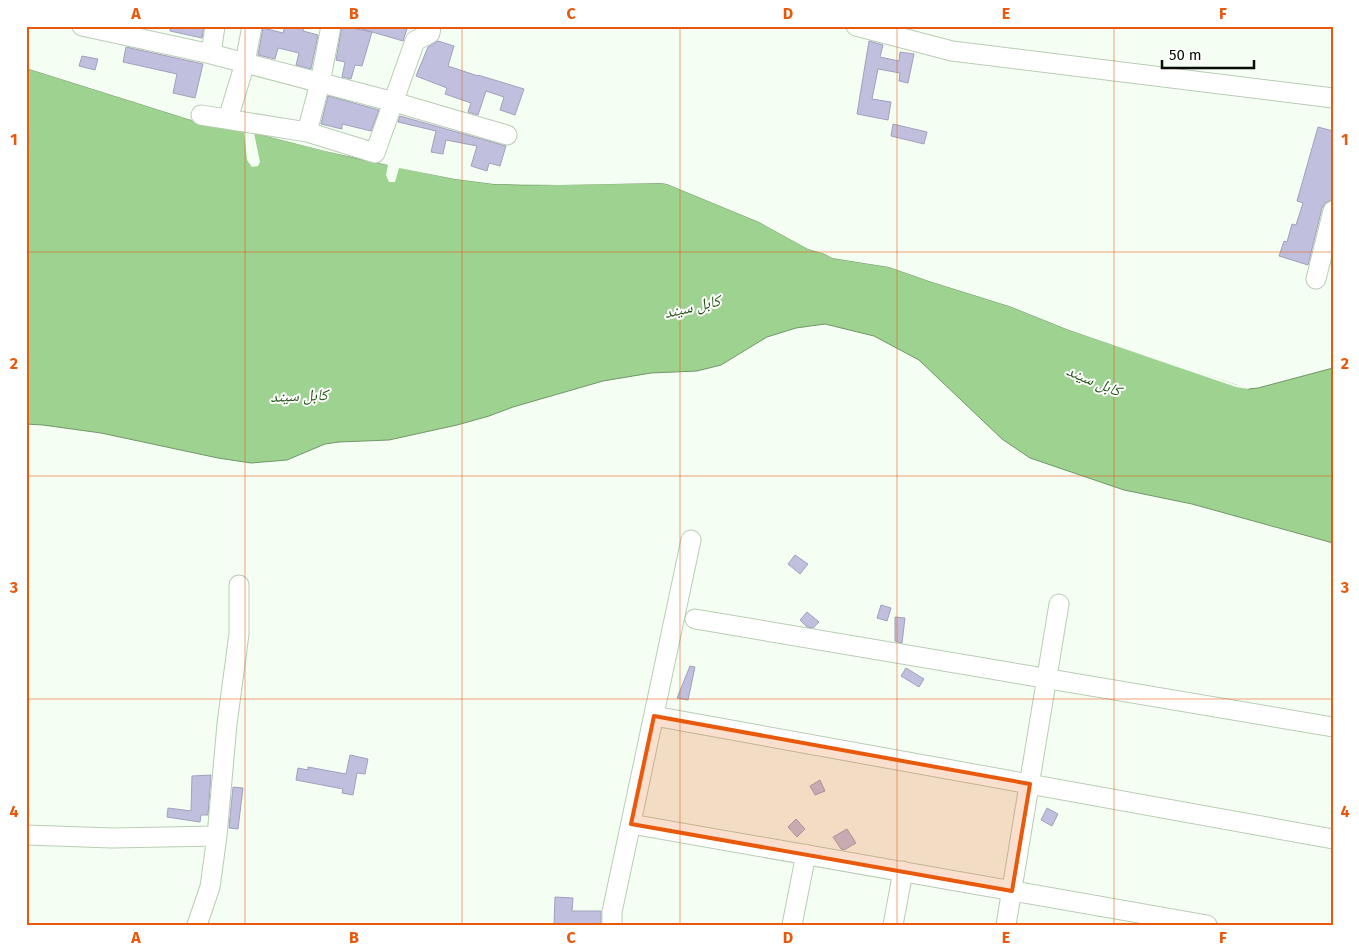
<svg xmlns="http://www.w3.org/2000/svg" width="1359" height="951" font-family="'Fira Sans','Noto Naskh Arabic',sans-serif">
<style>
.water{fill:#9dd290;stroke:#709767}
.pier{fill:#f5fef3}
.building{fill:#c0c0de;stroke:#a1a0bd}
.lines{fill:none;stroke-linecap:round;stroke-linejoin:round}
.minor-casing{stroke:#b8cdb3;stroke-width:21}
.minor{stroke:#fff;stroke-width:19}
.marked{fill:#e8590c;fill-opacity:0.2;stroke:#e8590c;stroke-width:4;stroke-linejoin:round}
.grid{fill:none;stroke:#e8590c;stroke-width:1;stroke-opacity:0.55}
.labels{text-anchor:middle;stroke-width:4;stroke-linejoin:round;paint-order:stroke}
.water-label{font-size:16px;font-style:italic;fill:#255617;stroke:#fff}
.neatline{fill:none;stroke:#e8590c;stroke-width:2}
.grid-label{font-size:16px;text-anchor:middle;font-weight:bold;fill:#e8590c}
</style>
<rect width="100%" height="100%" fill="#f5fef3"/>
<path class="water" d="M26 68 188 119 220 127 254 133 355 158 455 179 494 184 523 185 662 183 667 184 759 222 808 249 825 254 832 258 889 267 929 281 1009 306 1069 330 1248 389 1258 388 1333 368V543L1192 504 1124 490 1030 458 1002 439 919 360 874 336 825 324 796 328 767 337 721 365 697 371 651 373 603 381 513 407 489 416 457 425 389 440 339 442 325 444 287 460 251 463 218 458 101 433 43 425 26 424Z"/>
<path class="pier" d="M26 66 189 117 291 139 356 156 456 177 494 181 559 182 662 180 668 182 759 220 809 246 826 251 832 255 890 265 930 279 1009 304 1070 327 1237 385 1252 386 1248 389 1236 387 1069 330 1009 306 929 281 889 267 832 258 825 254 808 249 759 222 667 184 661 183 559 185 494 184 455 179 399 168 395 182H389L386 175 388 165 325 151 254 133 260 162 258 166 252 167 247 160 244 131 220 127 188 119 26 68Z"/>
<path class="building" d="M170 26H204L202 38 170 31Z
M285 26H304L303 31 318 35 311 69 296 65 299 53 278 48 275 59 258 55 263 28 283 33Z
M342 26H353L352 28 372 32 362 66 355 65 351 79 342 77 345 62 336 60Z
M363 26H408L403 41 362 29Z
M438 41 454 46 448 66 478 76V75L524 89 515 115 500 110 504 97 486 91 478 115 468 112 471 103 445 94 447 88 416 76 428 47Z
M869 41 883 45 880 57 899 61 900 52 914 54 908 83 899 81 900 73 878 69 872 99 891 102 888 120 857 114Z
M126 47 203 64 195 98 173 93 177 74 123 62Z
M82 56 98 59 95 70 79 66Z
M328 96 379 110 371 131 342 124V129L321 124Z
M400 116 506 146 500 166 489 163 487 171 471 166 477 146 446 140 443 154 431 152 436 131 398 122Z
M893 124 927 132 924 144 891 136Z
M1318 127 1333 131V200L1325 203 1322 208 1308 265 1279 256 1284 241 1287 242 1292 224 1296 225 1303 203 1297 201Z
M795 555 808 564 800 574 788 564Z
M881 605 891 608 887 621 877 618Z
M807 612 819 622 813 628 807 627 800 620Z
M895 617 905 618 902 643 895 641Z
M690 666 695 667 688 700 677 698Z
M906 668 924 679 919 687 901 676Z
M350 755 368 759 365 774 357 773 353 795 342 793 343 789 296 780 298 768 308 770V767L346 774Z
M211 775 208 815H201L200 822 167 817 168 808 191 811 192 776Z
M820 780 825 791 815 795 810 786Z
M233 787 243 788 238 829 229 828Z
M1047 808 1058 814 1052 826 1041 820Z
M796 819 805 829 797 837 788 827Z
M847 829 856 843 844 850 841 849 833 837Z
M555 897 573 898 572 911H601V925H554Z"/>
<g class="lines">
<g class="minor-casing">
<path id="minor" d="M82 26 211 54 394 102 507 135
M856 26 952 51 1333 98
M211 54 215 26
M231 109 245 63 252 26
M201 115 307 132 375 153 415 41 430 33 431 26
M307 132 320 83 331 26
M1316 279 1333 211
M695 619 1333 727
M654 716 1333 839
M631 824 1207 925
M26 835 112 838 217 836
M197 925 210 887 217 836 227 724 239 634V585
M612 925V912L691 540
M792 925 806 854
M893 925 903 871
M1006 925 1059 604"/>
</g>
<use href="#minor" class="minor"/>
</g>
<path class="marked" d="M654 716 1030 784 1012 891 631 824Z"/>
<path class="grid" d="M245 26V925M462 26V925M680 26V925M897 26V925M1114 26V925M26 252H1333M26 476H1333M26 699H1333"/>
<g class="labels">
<g class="water-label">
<text transform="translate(692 306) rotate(-13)" y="6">کابل سيند</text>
<text transform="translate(1094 380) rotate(23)" y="6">کابل سيند</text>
<text transform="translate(299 395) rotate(-2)" y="6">کابل سيند</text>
</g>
</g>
<rect width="1359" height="951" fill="none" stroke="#ffffff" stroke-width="55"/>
<path d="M1162 60v8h92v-8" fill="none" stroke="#070e06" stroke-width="2.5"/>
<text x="1169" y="60" font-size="15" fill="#070e06" stroke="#ffffff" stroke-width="4" paint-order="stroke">50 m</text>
<rect x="28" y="28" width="1304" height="896" class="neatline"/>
<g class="grid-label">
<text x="136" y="19">A</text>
<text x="354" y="19">B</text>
<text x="571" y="19">C</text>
<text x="788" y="19">D</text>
<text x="1006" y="19">E</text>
<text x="1223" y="19">F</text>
<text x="14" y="145">1</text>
<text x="1345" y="145">1</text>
<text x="14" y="369">2</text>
<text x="1345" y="369">2</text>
<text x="14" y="593">3</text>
<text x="1345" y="593">3</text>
<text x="14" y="817">4</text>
<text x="1345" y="817">4</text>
<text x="136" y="943">A</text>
<text x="354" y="943">B</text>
<text x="571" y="943">C</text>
<text x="788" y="943">D</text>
<text x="1006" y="943">E</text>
<text x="1223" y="943">F</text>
</g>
</svg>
